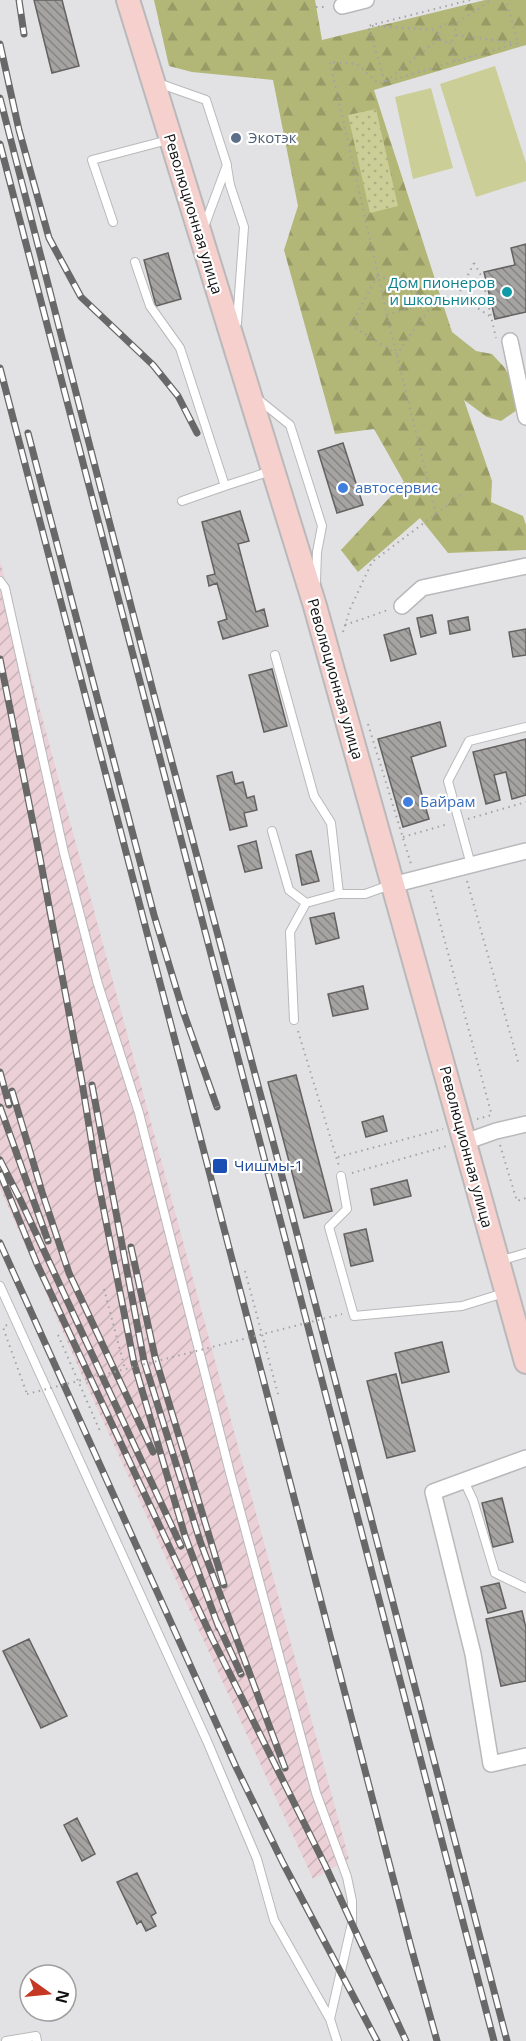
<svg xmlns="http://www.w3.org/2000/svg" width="526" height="2041" font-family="'Open Sans',sans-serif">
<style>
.industrial{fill:url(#industrial-furrows)}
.green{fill:#cbce96}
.forest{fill:url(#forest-firs)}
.park{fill:url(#park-dots)}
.building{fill:url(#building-back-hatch);stroke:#636261;stroke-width:1.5}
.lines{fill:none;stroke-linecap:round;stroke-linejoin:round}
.service-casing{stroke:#b9b9bb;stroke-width:10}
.minor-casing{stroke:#b9b9bb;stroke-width:18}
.secondary-casing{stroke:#b9b9bb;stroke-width:26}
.path{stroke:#a3a3a4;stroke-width:2;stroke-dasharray:1.5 4.5;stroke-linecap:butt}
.service{stroke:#fff;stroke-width:8}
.minor{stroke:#fff;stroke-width:15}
.secondary{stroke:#f6d0cd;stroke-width:22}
.rail-casing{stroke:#686868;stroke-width:7}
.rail{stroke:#fff;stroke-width:4.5;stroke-dasharray:14;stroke-linecap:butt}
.path-bridge{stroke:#a3a3a4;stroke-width:2;stroke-dasharray:1.5 4.5;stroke-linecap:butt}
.service-dot{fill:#5c6f8a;stroke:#fff;stroke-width:2}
.culture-dot{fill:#0f9aa8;stroke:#fff;stroke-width:2}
.shop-dot{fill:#3f7fe0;stroke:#fff;stroke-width:2}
.transit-dot{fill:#1a4fb4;stroke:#fff;stroke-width:2}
.labels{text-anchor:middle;stroke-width:4.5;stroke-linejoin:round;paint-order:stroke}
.service-label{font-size:15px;fill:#4e5e75;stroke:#fff;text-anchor:start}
.street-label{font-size:15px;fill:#0f0f0f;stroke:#fff}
.culture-label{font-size:15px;fill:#0d838f;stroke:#fff;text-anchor:end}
.shop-label{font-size:15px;fill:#366cbe;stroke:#fff;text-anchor:start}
.transit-label{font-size:15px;fill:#164399;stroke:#fff;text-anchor:start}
</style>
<defs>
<pattern id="industrial-furrows" width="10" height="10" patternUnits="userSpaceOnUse" patternTransform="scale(1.5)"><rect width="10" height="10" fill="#ebd1d7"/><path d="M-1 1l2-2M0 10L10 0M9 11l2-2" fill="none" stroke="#c8b2b7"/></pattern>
<pattern id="forest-firs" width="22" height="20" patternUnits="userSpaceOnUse" patternTransform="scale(1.5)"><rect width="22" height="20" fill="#b2b676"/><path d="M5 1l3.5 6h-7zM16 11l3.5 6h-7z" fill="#989b65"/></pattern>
<pattern id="park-dots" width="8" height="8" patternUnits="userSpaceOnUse" patternTransform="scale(1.5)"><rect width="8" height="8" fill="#cbce96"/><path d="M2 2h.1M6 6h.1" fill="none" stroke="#adb080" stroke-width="1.8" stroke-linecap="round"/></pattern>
<pattern id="building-back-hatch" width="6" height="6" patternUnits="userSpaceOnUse" patternTransform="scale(1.5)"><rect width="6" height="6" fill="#a6a4a3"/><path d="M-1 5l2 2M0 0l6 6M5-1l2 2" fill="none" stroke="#868483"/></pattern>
</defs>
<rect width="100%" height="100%" fill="#e2e2e4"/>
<path class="industrial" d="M0 561 349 1859 313 1879 81 1373 0 1188Z"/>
<path class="green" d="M495 66 526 163V181L476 197 440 84Z
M431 88 453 168 413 179 395 97Z"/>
<path class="forest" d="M154 0H315L322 40 485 0H526V45L374 90 452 332 476 351 492 354 504 367 516 386 520 408 501 421 487 417 464 400 492 481 491 502 523 516 526 525V550L448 553 420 518 358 572 341 550 404 482 374 429 335 434 284 250 298 206 273 80 192 72 169 66Z"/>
<path class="park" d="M376 109 398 206 370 213 348 115Z"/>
<path class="building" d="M34 0H62L79 66 52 73Z
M526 244V312L495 319 484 272 515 265 511 248Z
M168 253 181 299 156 306 144 260Z
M343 443 363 505 337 513 318 451Z
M240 511 249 541 238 544 256 612 264 609 268 626 223 639 218 622 227 619 217 583 209 586 207 576 215 574 202 522Z
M432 615 436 633 421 637 417 618Z
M468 617 470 630 450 634 448 621Z
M409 628 416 654 391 661 384 635Z
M526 629V655L513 657 509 632Z
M272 669 287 726 264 732 249 675Z
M440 722 446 746 411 757 429 819 403 827 378 739Z
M526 739V795L512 799 506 772 494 775 500 800 486 804 473 752Z
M232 772 235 784 243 782 247 798 254 796 257 810 244 813 247 826 230 830 217 776Z
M256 841 262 868 245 872 238 846Z
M311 851 319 881 302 885 296 855Z
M334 913 339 938 316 944 310 918Z
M363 986 368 1009 333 1016 328 994Z
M296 1075 332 1211 304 1218 268 1082Z
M383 1116 387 1131 366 1137 362 1122Z
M407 1180 411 1196 374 1205 371 1189Z
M366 1229 373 1261 351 1266 344 1234Z
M442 1342 449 1372 402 1383 395 1353Z
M396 1374 415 1451 387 1458 367 1381Z
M502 1498 513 1542 493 1547 482 1503Z
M499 1583 506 1608 488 1613 481 1587Z
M522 1611 526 1628V1681L501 1686 486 1619Z
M29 1639 67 1716 41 1728 3 1651Z
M77 1818 95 1854 82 1861 64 1825Z
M137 1873 156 1913 151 1916 156 1926 146 1931 141 1921 137 1924 117 1882Z"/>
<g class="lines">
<g class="service-casing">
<path id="service" d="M158 83 206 100 227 165 204 227
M227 167 230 185 244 227 237 323
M113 222 92 160 168 140
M135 262 150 306 180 348 225 486 271 471
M259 400 290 425 322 526 317 552 316 581
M182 501 225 486
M0 581 5 588 64 853 97 981 139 1113 230 1473 316 1793 347 1877 352 1901V1923L330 2019 337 2041
M275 655 314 796 331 823 339 894
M272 831 289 890 306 903 339 894H365L390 885
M471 865 448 781 469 741 526 727
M294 1020 290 932 306 903
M341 1176 347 1209 329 1227 354 1316 462 1306 504 1293
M499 1261 526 1253
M0 1286 207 1741 257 1859 274 1920 330 2019
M464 1481 473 1500 495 1573 526 1588
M6 2041 36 2036 37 2041"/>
</g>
<g class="minor-casing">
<path id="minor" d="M342 6 366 0
M510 341 526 417
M402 606 422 588 526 566
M392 885 526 851
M465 1142 496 1131 526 1124
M526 1458 433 1492 473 1654 491 1764 526 1756"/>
</g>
<g class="secondary-casing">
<path id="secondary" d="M128 0 315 606 526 1362"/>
</g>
<path class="path" d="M470 0 368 26 385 82 518 43 506 0
M316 7H328
M438 33a9 9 0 1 1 18 0a9 9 0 1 1-18 0Z
M372 26 438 30
M453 26 491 0
M456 35 515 43
M450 42 455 62
M474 263 482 277 496 338
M474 263 458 295 491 317
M378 275 434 302 397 354 351 325Z
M387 315 421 305
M436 514 387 315 330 62 357 64 378 83 385 82 439 39
M345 625 388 610
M343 632 350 609 372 562 461 495
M368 724 411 864
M468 819 526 802
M403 837 448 824
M467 881 519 1065
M431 890 492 1116
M298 1031 339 1166
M477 1119 492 1115
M500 1145 517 1201 526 1198
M338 1157 443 1129
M352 1173 447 1146
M245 1271 278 1394
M104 1289 125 1369
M7 1325 3 1327 6 1336 27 1394
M58 1335 100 1431"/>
<use href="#service" class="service"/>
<use href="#minor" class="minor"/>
<use href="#secondary" class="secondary"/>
<g class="rail-casing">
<path id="rail" d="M19 0 24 34
M0 44 19 130 49 238 81 297 153 365 178 396 197 433
M0 98 154 695 276 1153 507 2041
M0 144 494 2041
M0 368 411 1947 437 2041
M28 433 154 915 183 1011 217 1107
M0 659 40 858 82 1082 97 1176 134 1363 185 1536 219 1628
M0 1072 9 1105
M92 1085 144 1361 200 1541 285 1768
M12 1091 42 1192 69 1273 153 1452
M0 1107 48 1241
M0 1160 20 1199 181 1546
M0 1173 37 1264 212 1638 325 1865 406 2041
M0 1243 236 1767 283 1863 377 2041
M131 1247 155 1357 224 1585
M217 1622 241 1674"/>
</g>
<use href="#rail" class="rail"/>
<path class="path-bridge" d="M27 1394 342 1314"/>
</g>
<circle class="service-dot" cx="236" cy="138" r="6"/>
<circle class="culture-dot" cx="507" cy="292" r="6"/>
<g class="shop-dot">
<circle cx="343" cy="488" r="6"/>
<circle cx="408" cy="802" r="6"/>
</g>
<rect class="transit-dot" x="212" y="1158" width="16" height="16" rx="3"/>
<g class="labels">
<g class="service-label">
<text x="248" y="143">Экотэк</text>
</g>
<g class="street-label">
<text transform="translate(193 214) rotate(73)" y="5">Революционная улица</text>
<text transform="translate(335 679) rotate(74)" y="5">Революционная улица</text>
<text transform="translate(466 1147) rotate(75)" y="5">Революционная улица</text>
</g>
<g class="culture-label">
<text x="495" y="288">Дом пионеров<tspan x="495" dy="17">и школьников</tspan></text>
</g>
<g class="shop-label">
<text x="355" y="493">автосервис</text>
<text x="420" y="807">Байрам</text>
</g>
<g class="transit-label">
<text x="234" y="1171">Чишмы-1</text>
</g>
</g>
<g transform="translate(48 1993) rotate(105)"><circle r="28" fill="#ffffff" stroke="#9f9f9f" stroke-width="1.5"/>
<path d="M0-4.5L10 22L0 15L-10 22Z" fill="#c43824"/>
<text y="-9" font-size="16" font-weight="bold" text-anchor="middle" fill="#0f0f0f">N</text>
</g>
</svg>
